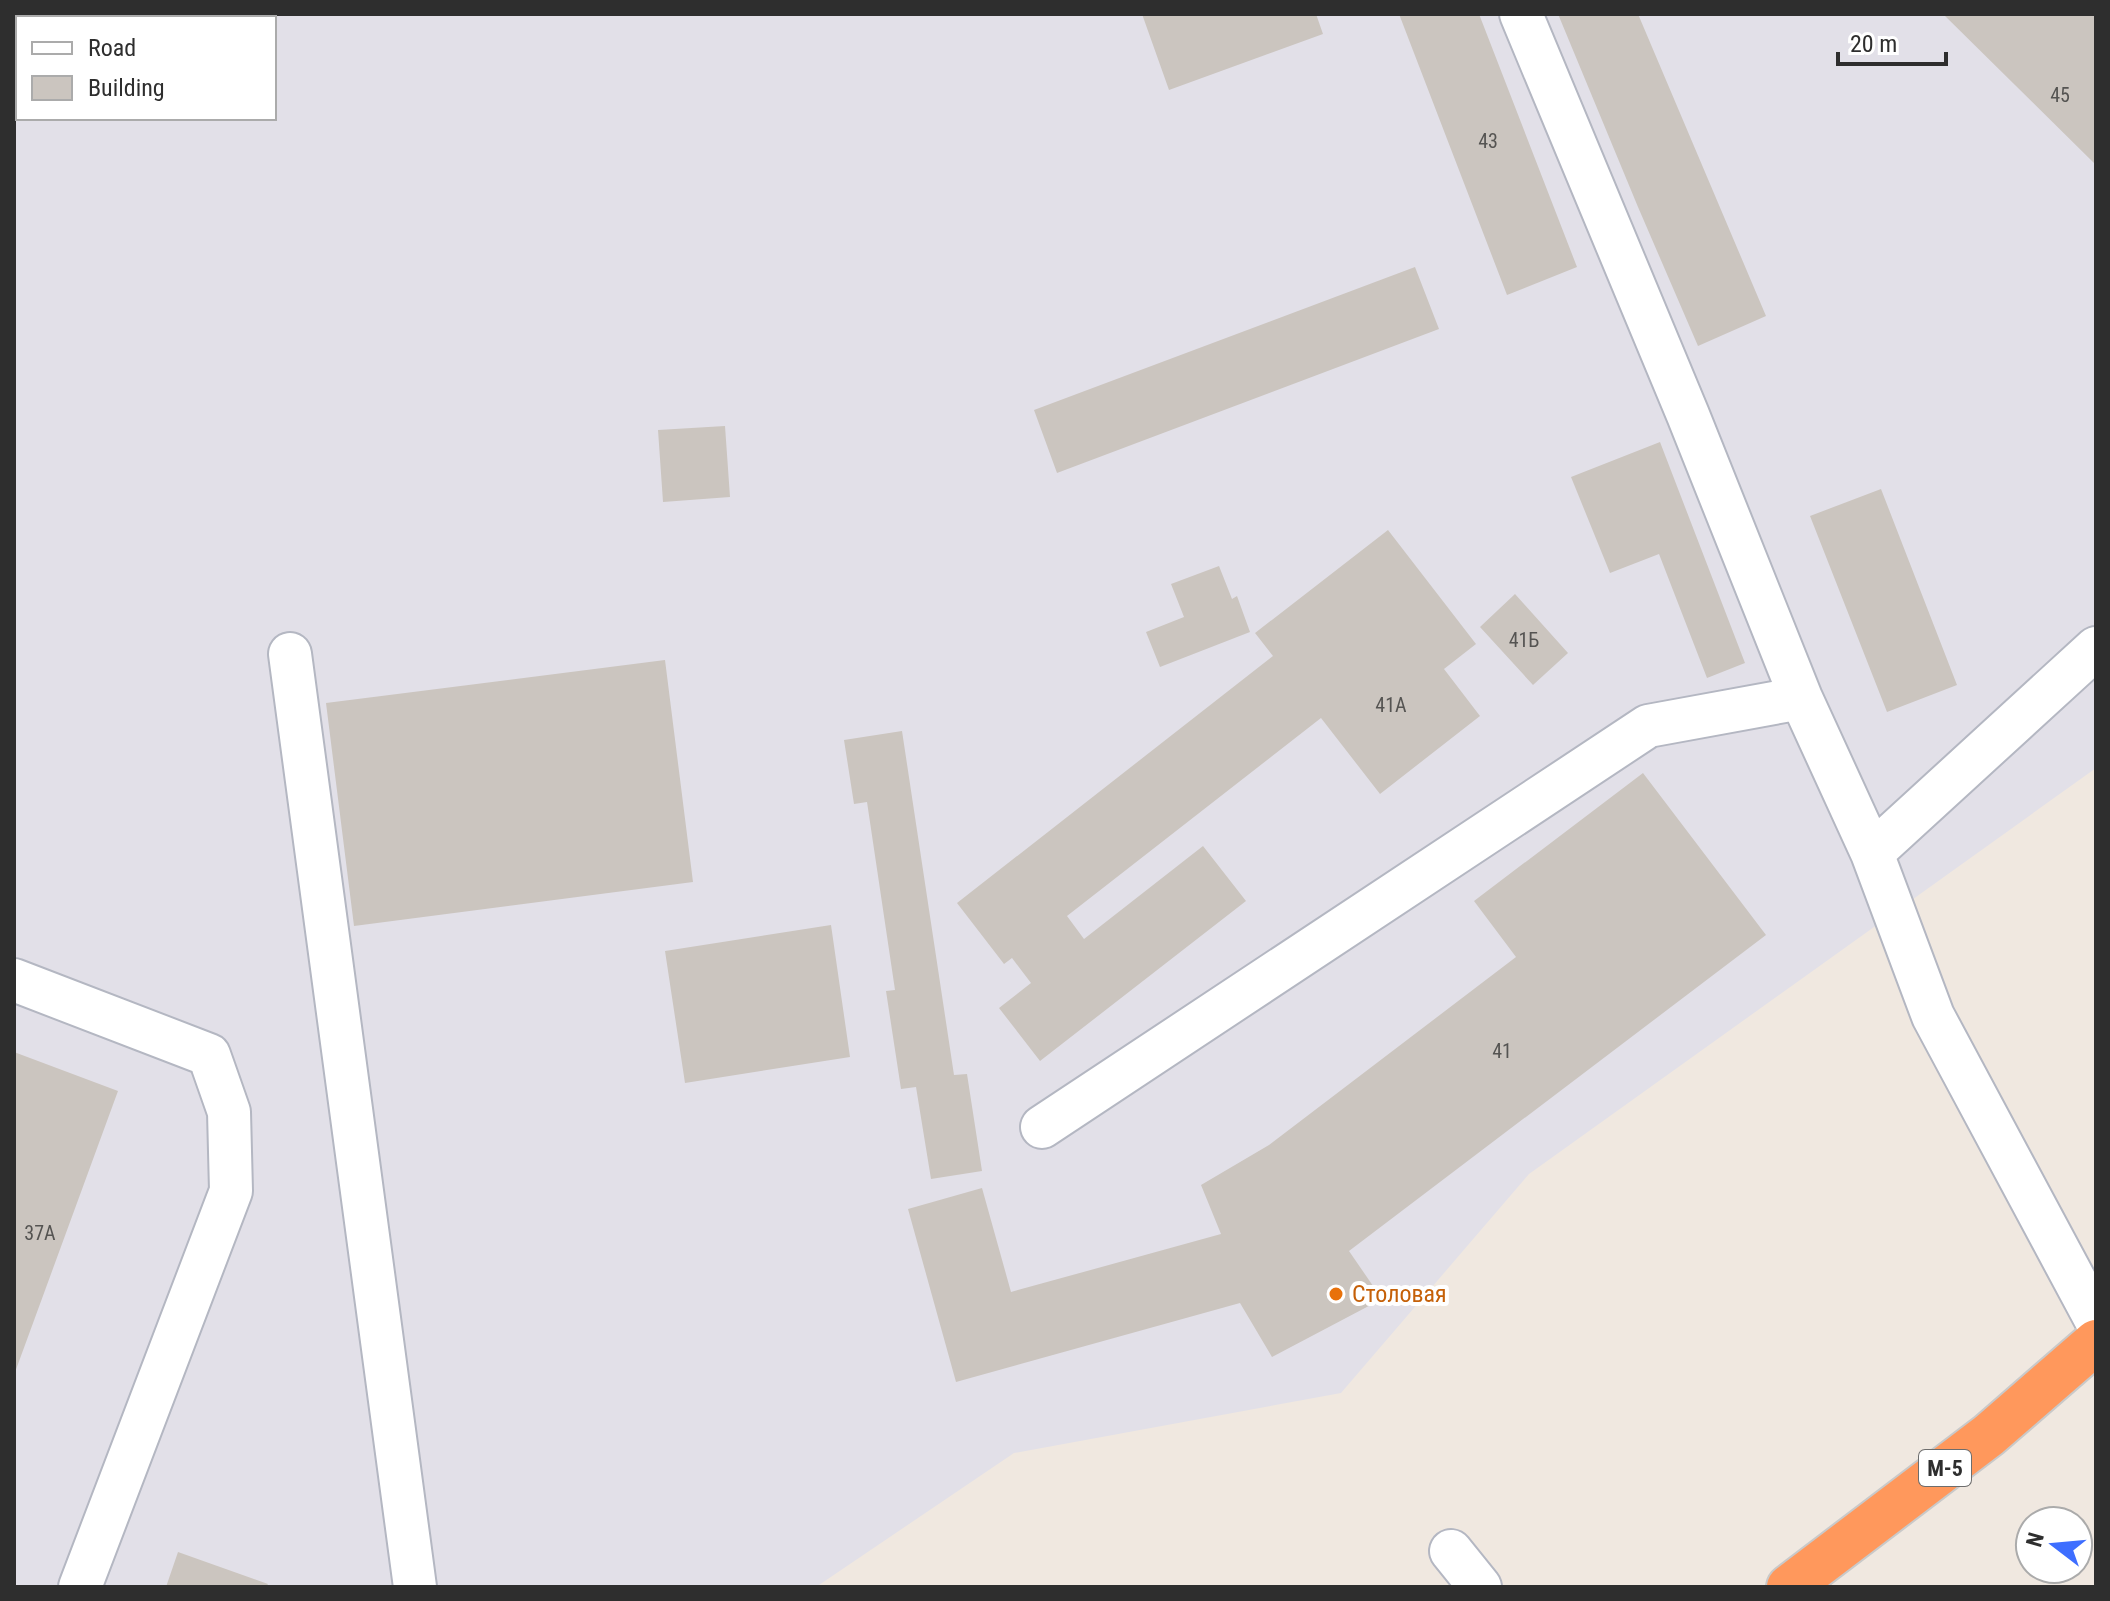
<svg xmlns="http://www.w3.org/2000/svg" width="2110" height="1601" font-family="'Roboto Condensed',sans-serif">
<style>
.industrial{fill:#e2e0e8;fill-rule:evenodd}
.building{fill:#cbc5bf}
.lines{fill:none;stroke-linecap:round;stroke-linejoin:round}
.minor-casing{stroke:#b4b7c2;stroke-width:46}
.highway-casing{stroke:#c9c9c9;stroke-width:48}
.minor{stroke:#fff;stroke-width:42}
.highway{stroke:#ff985c;stroke-width:44}
.food-dot{fill:#e8710a;stroke:#fff;stroke-width:3}
.labels{text-anchor:middle;stroke-width:8;stroke-linejoin:round;paint-order:stroke}
.number-label{font-size:20px;fill:#555452}
.shield{fill:#fff;stroke:#6d6d6d;stroke-width:2}
.shield-label{font-size:22px;font-weight:bold;fill:#2e2e2e}
.food-label{font-size:24px;fill:#c56008;stroke:#fff;text-anchor:start}
</style>
<rect width="100%" height="100%" fill="#f0e8e0"/>
<path class="industrial" d="M14 14H2096V768L1529 1174 1341 1393 1014 1453 816 1587H14ZM18 18H274V118H18Z"/>
<path class="building" d="M1142 14H1316L1323 34 1169 90Z
M1399 14H1479L1577 267 1507 295Z
M1558 14H1638L1766 316 1698 346 1638 207Z
M1943 14H2096V165Z
M1415 267 1439 329 1057 473 1034 410Z
M725 426 730 497 663 502 658 430Z
M1660 442 1745 663 1707 678 1659 554 1610 573 1571 477Z
M1881 489 1957 685 1887 712 1810 516Z
M1388 530 1476 644 1444 669 1480 716 1380 794 1321 718 1067 916 1084 939 1203 846 1246 901 1040 1061 999 1008 1031 983 1012 958 1004 964 957 903 1273 656 1255 633Z
M1219 566 1232 599 1237 596 1250 632 1160 667 1146 632 1184 617 1171 584Z
M1515 594 1568 653 1533 685 1480 627Z
M665 660 693 882 354 926 326 703Z
M902 731 954 1075 967 1074 982 1171 931 1179 916 1087 901 1089 886 991 895 990 867 802 854 804 844 740Z
M1643 773 1766 935 1349 1251 1382 1299 1272 1357 1240 1303 956 1382 908 1209 982 1188 1011 1292 1221 1234 1201 1185 1269 1145 1516 957 1474 901Z
M831 925 850 1057 685 1083 665 951Z
M14 1052 118 1091 14 1375Z
M178 1552 268 1584 266 1587H166Z"/>
<g class="lines">
<g class="minor-casing">
<path id="minor" d="M1521 14 1688 415 1801 698 1872 853 1933 1016 2096 1320
M290 654 415 1587
M1872 853 2096 648
M14 980 209 1055 229 1112 231 1191 80 1587
M1042 1127 1648 726 1801 698
M1451 1551 1480 1587"/>
</g>
<g class="highway-casing">
<path id="highway" d="M1789 1587 1989 1435 2096 1342"/>
</g>
<use href="#minor" class="minor"/>
<use href="#highway" class="highway"/>
</g>
<circle class="food-dot" cx="1336" cy="1294" r="8"/>
<g class="labels">
<g class="number-label">
<text x="2060" y="102">45</text>
<text x="1488" y="148">43</text>
<text x="1524" y="647">41Б</text>
<text x="1391" y="712">41А</text>
<text x="1502" y="1058">41</text>
<text x="40" y="1240">37А</text>
</g>
<rect class="shield" x="1919" y="1450" width="52" height="36" rx="6"/>
<g class="shield-label">
<text x="1945" y="1476">М-5</text>
</g>
<g class="food-label">
<text x="1352" y="1302">Столовая</text>
</g>
</g>
<rect width="2110" height="1601" fill="none" stroke="#2e2e2e" stroke-width="32"/>
<rect x="16" y="16" width="260" height="104" fill="#ffffff" stroke="#ababab" stroke-width="2"/>
<rect x="32" y="42" width="40" height="12" fill="#ffffff" stroke="#ababab" stroke-width="2"/>
<text x="88" y="56" font-size="24" fill="#2e2e2e">Road</text>
<rect x="32" y="76" width="40" height="24" fill="#cbc5bf" stroke="#ababab" stroke-width="2"/>
<text x="88" y="96" font-size="24" fill="#2e2e2e">Building</text>
<g transform="translate(2054 1545) rotate(286)"><circle r="38" fill="#ffffff" stroke="#ababab" stroke-width="2"/>
<path d="M0-6L14 30L0 20L-14 30Z" fill="#3e6eff"/>
<text y="-12" font-size="22" font-weight="bold" text-anchor="middle" fill="#2e2e2e">N</text>
</g>
<path d="M1838 52v12h108v-12" fill="none" stroke="#2e2e2e" stroke-width="4"/>
<text x="1850" y="52" font-size="24" fill="#2e2e2e" stroke="#ffffff" stroke-width="6" paint-order="stroke">20 m</text>
</svg>
